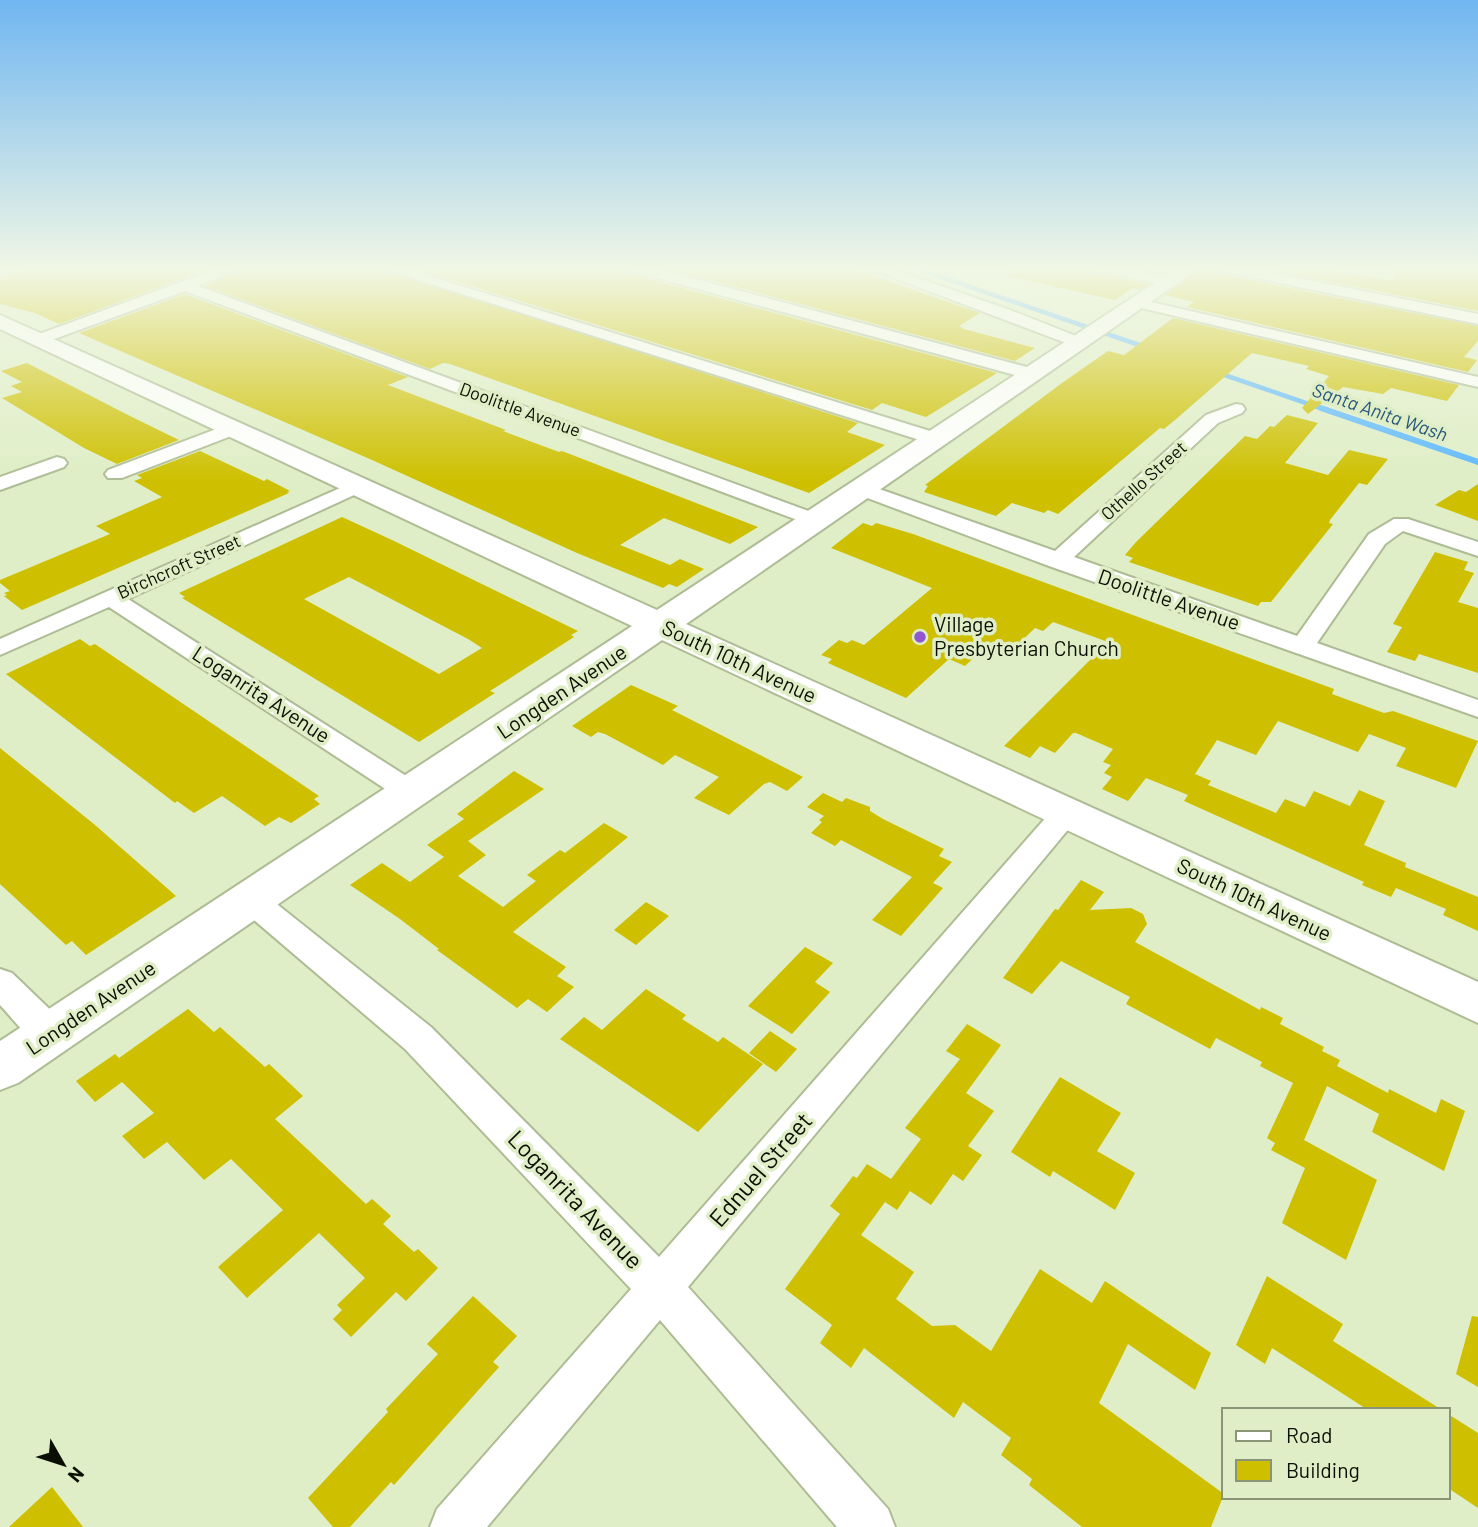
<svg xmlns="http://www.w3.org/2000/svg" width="1478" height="1527" font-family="Barlow,sans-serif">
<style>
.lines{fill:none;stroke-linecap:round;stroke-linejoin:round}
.stream-far1{stroke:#5cb8fe;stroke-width:4.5}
.stream{stroke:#5cb8fe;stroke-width:6}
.building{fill:#cec000;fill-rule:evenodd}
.street-casing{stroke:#aebc96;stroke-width:4}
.secondary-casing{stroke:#aebc96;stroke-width:4}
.primary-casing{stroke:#aebc96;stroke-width:4}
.street{fill:#fff;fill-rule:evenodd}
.secondary{fill:#fff;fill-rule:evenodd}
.primary{fill:#fff;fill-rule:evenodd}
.poi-dot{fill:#9157ce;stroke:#dfeec6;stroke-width:2.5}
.labels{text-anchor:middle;stroke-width:7;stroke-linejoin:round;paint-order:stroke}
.far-street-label{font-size:18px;fill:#0b0f03;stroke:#dfeec6}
.far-water-label{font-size:19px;font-style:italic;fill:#27577b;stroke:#dfeec6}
.street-label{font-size:21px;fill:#0b0f03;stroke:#dfeec6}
.poi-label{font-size:21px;fill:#0b0f03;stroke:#dfeec6;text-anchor:start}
.near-street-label{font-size:24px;fill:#0b0f03;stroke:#dfeec6}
</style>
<rect width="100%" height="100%" fill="#dfeec6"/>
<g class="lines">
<path class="stream-far1" d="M912 267 1148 348
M1216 372 1326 410"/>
<path class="stream" d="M1321 408 1478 462"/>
</g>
<path class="building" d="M34 267H214L59 324 35 313 0 304V278Z
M245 267H376L858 423 847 432 885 445 809 493 450 364 443 363 430 369 205 286Z
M410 267H624L627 273 997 373 926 417 882 403 872 410Z
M661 267H848L980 313 959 326 964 329 1035 348 1015 361Z
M1008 267H1090L1099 274 1148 284 1140 290 1133 288 1115 300 1007 276Z
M1204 267H1212L1221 274 1478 326V341L1464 357 1477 360 1468 372 1187 307 1194 302 1165 295Z
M1258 267H1311L1394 281 1395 267H1478V311Z
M185 294 408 377 388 385 506 430 503 431 559 452 562 451 758 527 730 544 664 518 620 545 670 565 680 559 704 569 677 587 669 584 663 588 577 553 372 460 79 333Z
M1173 318 1459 385 1447 401 1391 388 1383 394 1343 387 1308 414 1302 408 1329 376 1306 369 1309 366 1252 353 1175 420 1164 429 1160 428 1058 514 1048 510 1044 513 1012 503 996 516 924 492 928 486 925 485 1062 383 1108 351 1124 355Z
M27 363 126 414 179 440 117 464 84 448 2 398 22 392 11 386 22 382 1 371Z
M1287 415 1318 423 1285 463 1328 475 1349 450 1388 459 1367 485 1359 483 1330 520 1329 523 1333 524 1271 602H1261L1258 606 1129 562 1133 558 1125 555 1136 542 1245 436 1257 439 1270 426 1274 427Z
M200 451 264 481 267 479 290 491 287 492 289 493 22 610 4 596 7 595 4 593 10 591 0 583V580L110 534 96 526 162 497 134 481 142 478 137 475Z
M1478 484V521L1435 505 1459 490 1466 492Z
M342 517 392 540 578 631 571 635 574 637 490 691 495 693 419 742 182 598 185 597 179 593ZM349 577 468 639 482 648 439 674 304 599Z
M863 523 872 526 876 523 913 534 1334 689 1332 694 1384 713 1393 711 1478 741 1456 788 1396 766 1406 748 1369 734 1358 752 1278 721 1256 755 1217 740 1195 774 1211 781 1208 785 1276 813 1285 799 1305 807 1314 791 1350 806 1359 790 1385 801 1364 845 1406 863 1405 867 1478 897V931L1443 915 1446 909 1396 888 1391 897 1362 885 1364 882 1184 801 1188 795 1146 778 1128 801 1102 789 1112 777 1104 773 1111 765 1103 762 1113 749 1076 733H1073L1055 753 1040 746 1030 758 1004 746 1108 642 1053 622 1043 631 1035 628 1005 657 984 648 965 666 949 659 906 698 828 663 832 659 821 655 839 640 847 643 852 640 864 645 932 588 831 548Z
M1435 552 1468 562 1464 570 1474 573 1458 602 1478 608V673L1419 654 1415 661 1387 652 1402 627 1393 624Z
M80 639 90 646 95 644 114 657 319 796 314 799 320 804 291 823 279 817 265 826 222 796 194 813 177 801 175 803 6 674Z
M631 685 678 706 672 710 803 777 787 791 770 782 764 784 729 815 694 798 719 777 675 755 663 765 605 734 598 732 591 737 572 726Z
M0 748 95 825 176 896 86 955 72 941 66 945 0 884Z
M514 771 544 789 468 841 486 855 458 876 503 907 536 881 527 875 560 850 565 853 604 823 628 837 513 932 566 967 557 976 574 987 547 1012 528 999 517 1008 437 950 439 949 400 919 350 885 382 863 410 882 444 857 427 845 464 819 457 814Z
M823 793 842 802 846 798 870 807V811L883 819 944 849 939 856 952 862 933 883 943 888 901 936 872 920 912 877 841 840 835 846 811 833 822 822 819 820 824 816 807 807Z
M1081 880 1104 892 1090 910 1131 908 1143 914 1147 924 1135 942 1260 1010 1261 1007 1283 1018 1280 1024 1324 1047 1322 1051 1340 1060 1337 1066 1388 1093 1389 1089 1436 1113 1441 1099 1465 1111 1444 1171 1372 1132 1379 1114 1327 1086 1304 1140 1377 1180 1346 1260 1282 1223 1305 1168 1271 1150 1275 1143 1267 1138 1293 1083 1260 1066 1262 1062 1216 1038 1210 1049 1126 1004 1130 997 1061 961 1032 994 1003 978 1055 909 1058 910Z
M646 902 669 916 636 945 614 930Z
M805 947 833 963 815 982 830 992 792 1034 748 1006Z
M646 989 686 1015 682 1019 718 1042 723 1037 763 1064 698 1132 560 1039 584 1017 602 1030Z
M188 1009 214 1032 220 1027 265 1067 269 1064 303 1096 275 1119 366 1204 372 1199 391 1216 383 1224 414 1252 418 1249 438 1268 406 1301 396 1292 351 1337 333 1319 342 1310 337 1305 365 1278 319 1233 247 1298 218 1267 283 1210 231 1159 204 1180 167 1142 144 1159 122 1136 154 1113 122 1082 95 1102 76 1081 115 1054 119 1058Z
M967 1024 1001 1045 966 1093 994 1111 968 1146 982 1155 963 1181 953 1174 931 1205 910 1191 897 1210 885 1202 861 1235 914 1272 896 1299 932 1326 955 1325 991 1351 1040 1269 1092 1303 1105 1281 1211 1353 1195 1390 1128 1344 1099 1403 1224 1494 1211 1527H1082L1029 1485 1032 1479 1001 1455 1011 1438 963 1402 954 1418 864 1348 851 1368 820 1343 832 1325 785 1289 840 1214 830 1206 853 1176 857 1178 867 1164 891 1179 921 1139 905 1128 960 1059 946 1051Z
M770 1031 797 1049 776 1072 749 1053Z
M1060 1077 1121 1113 1097 1151 1135 1173 1115 1210 1053 1171 1050 1177 1011 1152Z
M1267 1276 1343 1324 1333 1341 1442 1410H1368L1272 1348 1265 1364 1236 1345Z
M473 1296 517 1336 493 1362 499 1367 394 1485 391 1482 350 1527H333L308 1498 388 1412 386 1409 438 1354 427 1344Z
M1472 1316 1478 1317V1387L1456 1374Z
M1448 1414 1478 1433V1508L1448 1488Z
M52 1487 83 1527H9Z"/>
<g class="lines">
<g class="street-casing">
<path id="street" d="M222 267H243L198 286 822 516 826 520 822 524H808L185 291 46 342 40 344 32 339 34 336Z
M378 267H400L943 435 945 439 943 443H929Z
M626 267H650L1038 370 1040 374 1038 378H1026L628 270Z
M865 267H886L1010 310 1086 340 1088 343 1086 346H1074Z
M1093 267H1121L1175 279 1177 282 1170 286 1100 271Z
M1215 267H1244L1478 314V324L1222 271Z
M1138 299 1478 377V387L1133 306 1131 303Z
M1236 404 1242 405 1245 409 1242 413 1218 423 1074 557 1297 636 1369 534 1394 519H1408L1478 542V556L1403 531 1385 544 1317 643 1478 700V717L1049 566 854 493 851 489 854 485H868L1055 551 1206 415Z
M232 423 239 425 241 429 239 433 122 478H108L105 474 108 470Z
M57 457 64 459 67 463 64 467 0 490V477Z
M358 480 365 482 368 486 365 490 128 599 422 786 426 793 422 800 412 803 402 800 109 607 0 655V639Z
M1066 803 1076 806 1081 813 1076 820 688 1287 888 1509 895 1527H837L660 1320 487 1527H430L437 1509 631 1289 405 1049 241 909 236 901 241 893 252 889 263 893 431 1027 659 1257 1056 806Z
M0 969 12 973 64 1023 69 1034 64 1045C36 1054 18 1024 0 1005Z"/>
</g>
<g class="secondary-casing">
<path id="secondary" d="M1179 267H1201L686 624 1478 982V1023L662 640 18 1083 0 1090V1041L632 626 0 329V315L657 610Z"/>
</g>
<g class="primary-casing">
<path id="primary" d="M0 267H13L11 271 0 274Z"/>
</g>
<use href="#street" class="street"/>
<use href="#secondary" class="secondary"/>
<use href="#primary" class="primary"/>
</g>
<linearGradient id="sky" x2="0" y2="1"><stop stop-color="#70b6f1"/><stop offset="0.56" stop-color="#f1f7e5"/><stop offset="1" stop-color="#f1f7e5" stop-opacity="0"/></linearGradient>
<rect width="1478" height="481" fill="url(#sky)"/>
<circle class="poi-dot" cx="920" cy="637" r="7"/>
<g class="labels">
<g class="far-street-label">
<text transform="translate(520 410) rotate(20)" y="6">Doolittle Avenue</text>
<text transform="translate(1144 481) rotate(-42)" y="6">Othello Street</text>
<text transform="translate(179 567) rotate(-24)" y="6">Birchcroft Street</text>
</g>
<g class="far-water-label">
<text transform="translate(1380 412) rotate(19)" y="7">Santa Anita Wash</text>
</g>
<g class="street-label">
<text transform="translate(1169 600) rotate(19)" y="7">Doolittle Avenue</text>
<text transform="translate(739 662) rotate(25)" y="7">South 10th Avenue</text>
<text transform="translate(562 692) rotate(-34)" y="7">Longden Avenue</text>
<text transform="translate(261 695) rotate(33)" y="7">Loganrita Avenue</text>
<text transform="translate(1254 900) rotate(25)" y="7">South 10th Avenue</text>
<text transform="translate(91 1008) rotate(-34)" y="7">Longden Avenue</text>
</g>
<g class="poi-label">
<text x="934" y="632">Village<tspan x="934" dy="24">Presbyterian Church</tspan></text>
</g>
<g class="near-street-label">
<text transform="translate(761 1170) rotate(-49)" y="8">Ednuel Street</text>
<text transform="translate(575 1200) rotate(46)" y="8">Loganrita Avenue</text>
</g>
</g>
<rect x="1222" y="1408" width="228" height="91" fill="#dfeec6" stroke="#8a9578" stroke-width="2"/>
<rect x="1236" y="1431" width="35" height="10" fill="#ffffff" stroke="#8a9578" stroke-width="2"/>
<text x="1286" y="1443" font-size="21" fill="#0b0f03">Road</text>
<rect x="1236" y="1460" width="35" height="21" fill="#cec000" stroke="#8a9578" stroke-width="2"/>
<text x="1286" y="1478" font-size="21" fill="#0b0f03">Building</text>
<g transform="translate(63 1464) rotate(129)" stroke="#dfeec6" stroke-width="5" paint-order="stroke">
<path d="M0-5L12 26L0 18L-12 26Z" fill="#0b0f03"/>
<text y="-10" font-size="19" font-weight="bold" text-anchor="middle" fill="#0b0f03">N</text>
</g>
</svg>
